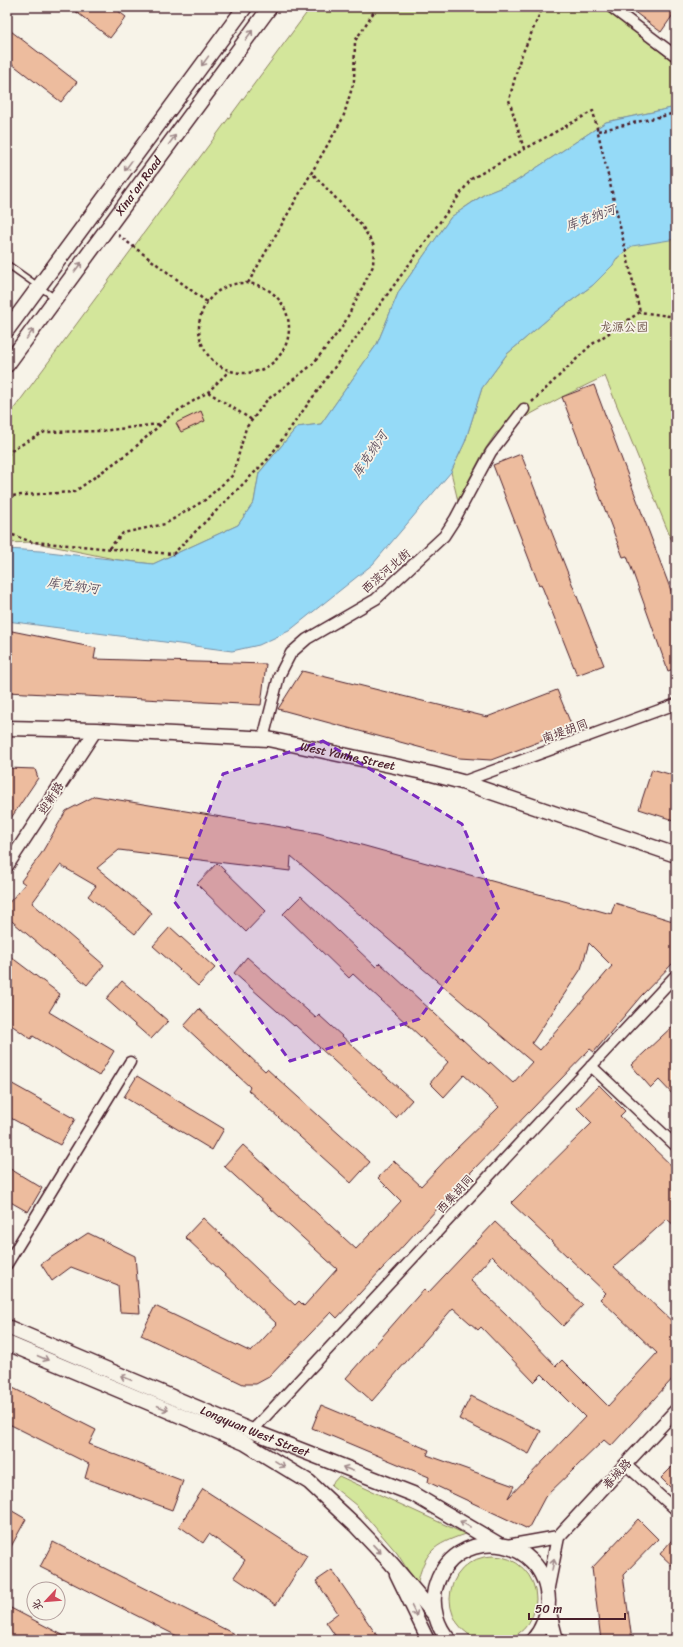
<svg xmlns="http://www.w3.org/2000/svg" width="683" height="1647" font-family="Sriracha,'LXGW WenKai TC',sans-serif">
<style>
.green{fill:#d3e69b;stroke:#8e8263}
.water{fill:#95daf7;stroke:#778fa5}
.building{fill:#edbc9e;stroke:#4a1f2b;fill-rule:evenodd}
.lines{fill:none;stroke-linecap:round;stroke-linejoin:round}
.service-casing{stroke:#4a1f2b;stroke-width:8}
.minor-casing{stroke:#4a1f2b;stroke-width:13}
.tertiary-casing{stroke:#4a1f2b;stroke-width:15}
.secondary-casing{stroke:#4a1f2b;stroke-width:17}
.path{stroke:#4a1f2b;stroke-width:2.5;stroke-dasharray:3 3;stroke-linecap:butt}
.service{stroke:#f7f3e8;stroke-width:5}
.minor{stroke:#f7f3e8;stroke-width:10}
.tertiary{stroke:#f7f3e8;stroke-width:12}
.secondary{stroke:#f7f3e8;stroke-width:14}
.oneway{stroke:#a0898a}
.marked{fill:#7b2cbf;fill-opacity:0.2;stroke:#7b2cbf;stroke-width:3;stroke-dasharray:8 5;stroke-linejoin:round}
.labels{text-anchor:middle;stroke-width:3.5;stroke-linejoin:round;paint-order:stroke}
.street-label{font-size:12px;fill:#4a1f2b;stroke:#f7f3e8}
.park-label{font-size:12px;fill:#6c5147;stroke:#f7f3e8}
.water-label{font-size:13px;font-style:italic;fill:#5d4e5e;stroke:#f7f3e8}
</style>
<rect width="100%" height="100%" fill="#f7f3e8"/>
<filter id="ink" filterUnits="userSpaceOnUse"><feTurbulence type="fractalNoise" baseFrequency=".025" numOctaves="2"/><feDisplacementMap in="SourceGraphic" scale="8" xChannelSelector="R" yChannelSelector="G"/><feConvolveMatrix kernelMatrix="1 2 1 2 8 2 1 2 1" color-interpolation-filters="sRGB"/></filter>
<g filter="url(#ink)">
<path class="green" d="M311 7H602L676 64V107L606 122 515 182 483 195 451 217 399 291 377 344 321 424 297 427 259 473 254 502 238 525 153 564 119 560 32 542 7 543V418Z
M676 166V551L605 376 562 397 496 433 484 451 458 501 451 472 465 442 482 388 507 354 556 312 593 285 613 265Z
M339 1476 465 1534C433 1545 425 1551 417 1585L397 1553 357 1506 331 1485Z
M450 1599a43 43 0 1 1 86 0a43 43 0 1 1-86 0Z"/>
<path class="water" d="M676 107V239L632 246 616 259 613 265 593 285 556 312 507 354 482 388 465 442 451 472 373 564 289 631 259 645 232 651 7 621V549L40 551 153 564 238 525 254 502 259 473 297 427 321 424 377 344 399 291 451 217 485 194 515 182 606 122Z"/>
<path class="building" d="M70 7H113L126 17 110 38Z
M628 7H669L675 12 661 32Z
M7 28 77 82 61 102 7 60Z
M594 385 676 604V668L668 671 627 556 623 557 562 397Z
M201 411 205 421 181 432 176 423Z
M521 454 604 665 577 675 541 584 539 585 493 465Z
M7 630 96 648 94 659 266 664 261 705 7 692Z
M302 671 487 717 557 690 573 729 491 760 459 758 278 709Z
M7 768 35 769 38 778 7 824Z
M652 769 676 776V821L639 809Z
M95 796 318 833 611 914 615 903 676 922V960L641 996 594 1052 590 1049 472 1171 337 1318 331 1312 269 1377 256 1384H243L141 1335 155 1306 251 1352 277 1324 185 1237 203 1218 295 1305 299 1301 304 1306 337 1269 224 1166 243 1145 356 1249 401 1201 378 1178 394 1161 421 1186 453 1152 499 1107 464 1075 444 1097 430 1083 448 1062 353 974 349 978 283 914 301 896 376 967 380 963 489 1064 490 1062 513 1083 532 1062 291 856 290 871 119 850 97 868 152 913 135 934 88 896 96 886 60 865 32 903 104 965 87 985 7 917V905L25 884 21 881 41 854 66 811ZM589 943 612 966 540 1050 532 1043 581 969Z
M217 863 266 911 246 932 197 884Z
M170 927 215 968 198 986 153 946Z
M7 954 60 994 49 1012 114 1051 99 1076 33 1036 31 1039 7 1022Z
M247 957 316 1018 319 1015 412 1100 396 1118 295 1025 294 1026 234 973Z
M122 981 168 1021 151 1039 106 999Z
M199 1009 265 1071 267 1069 370 1162 351 1183 248 1090 250 1087 184 1026Z
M676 1023V1098L659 1080 651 1088 631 1065Z
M137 1076 224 1129 212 1150 124 1097Z
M7 1081 75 1119 60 1145 7 1116Z
M599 1085 625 1111 620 1116 676 1170V1227L667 1219 614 1267 676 1325V1375L611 1446 604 1440 545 1497 528 1529 428 1482 429 1477 312 1428 321 1405 429 1450 427 1455 514 1486 508 1498 585 1417 542 1374 534 1382 481 1327 478 1330 453 1308 372 1401 346 1378 424 1289 428 1293 495 1222 583 1305 563 1326 492 1256 470 1280 505 1313 556 1366 562 1360 608 1406 657 1353 600 1299 606 1293 511 1203 592 1123 577 1108Z
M7 1167 42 1188 28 1212 7 1200Z
M88 1233 135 1256 140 1313 120 1312 118 1285 71 1267 52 1281 41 1264Z
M7 1385 96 1430 89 1444 183 1481 172 1510 85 1478 89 1464 7 1423Z
M471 1396 541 1431 529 1454 459 1419Z
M676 1463V1493L661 1478Z
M203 1489 307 1556 276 1605 234 1577 245 1560 209 1534 203 1543 179 1526Z
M7 1508 26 1519 7 1554Z
M638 1519 658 1539 623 1575 632 1640H601L592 1568Z
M676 1535V1569L660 1554Z
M53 1542 246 1640H185L40 1567Z
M332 1570 380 1640H338L326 1622 338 1613 316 1581Z
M7 1606 72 1640H11L7 1638Z"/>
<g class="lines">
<g class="service-casing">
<path id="service" d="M7 264 55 298"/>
</g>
<g class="minor-casing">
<path id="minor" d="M611 7 676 56
M263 739 279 676 291 653 307 639 376 599 444 536 455 519 491 452 524 409
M462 782 676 704
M591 1066 676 1146
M7 1264 130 1062
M252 1431 676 975
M626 1465 676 1510"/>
</g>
<g class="tertiary-casing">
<path id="tertiary" d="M7 866 96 730
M507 1546 558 1537
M396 1574 428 1640
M547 1592 558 1537 676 1410"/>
</g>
<g class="secondary-casing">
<g id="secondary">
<path d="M7 330 245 7"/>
<path id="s1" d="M7 365 270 7"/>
<path id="s2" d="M7 728 96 730 268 739 432 774 462 782 676 855"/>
<path id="s3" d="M7 1327 252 1431 413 1494 498 1544"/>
<path d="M7 1343 245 1443 309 1482 355 1525 391 1563 435 1615"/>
<path d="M548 1609 556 1640"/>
<path d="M449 1640C437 1627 431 1607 435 1589 452 1523 546 1533 548 1601 548 1615 542 1630 533 1640"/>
</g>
</g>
<path class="path" d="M598 131 676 113
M524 149 509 100 520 59 541 11V7
M118 235 207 302
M248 283 343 118 354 81 355 41 377 7
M199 328a45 45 0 1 1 90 0a45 45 0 1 1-90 0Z
M208 392 252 420
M532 402 591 345 640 312 676 317
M7 455 15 448 45 432 102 431 159 424
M7 496 74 492 131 451 171 415 208 392 229 371
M7 533 32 542 173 554 268 459 471 179 593 111 640 312
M109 548 123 533 165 524 205 500 233 475 246 428 267 400 312 365 343 326 373 266 374 246 362 226 312 173"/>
<use href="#service" class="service"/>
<use href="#minor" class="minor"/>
<use href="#tertiary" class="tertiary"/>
<use href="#secondary" class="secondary"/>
</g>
<defs><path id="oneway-shaft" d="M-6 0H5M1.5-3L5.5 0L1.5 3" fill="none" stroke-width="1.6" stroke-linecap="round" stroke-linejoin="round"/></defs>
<g class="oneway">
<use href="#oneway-shaft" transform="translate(249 35) rotate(-54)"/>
<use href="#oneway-shaft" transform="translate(205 61) rotate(126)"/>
<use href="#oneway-shaft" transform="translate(172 140) rotate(-54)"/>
<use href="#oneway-shaft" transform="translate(128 166) rotate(126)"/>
<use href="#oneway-shaft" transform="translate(78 267) rotate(-53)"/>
<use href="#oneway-shaft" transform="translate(30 334) rotate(-54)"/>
<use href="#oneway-shaft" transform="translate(43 1358) rotate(23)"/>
<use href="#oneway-shaft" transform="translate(126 1378) rotate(-157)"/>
<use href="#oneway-shaft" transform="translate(163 1408) rotate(23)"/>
<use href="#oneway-shaft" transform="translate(280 1464) rotate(32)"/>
<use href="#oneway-shaft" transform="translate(348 1469) rotate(-159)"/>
<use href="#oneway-shaft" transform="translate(465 1524) rotate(-150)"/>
<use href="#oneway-shaft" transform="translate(377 1549) rotate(47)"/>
<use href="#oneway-shaft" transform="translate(553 1565) rotate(-79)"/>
<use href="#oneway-shaft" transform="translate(414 1611) rotate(64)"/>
</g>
</g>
<path class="marked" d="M323 741 462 824 499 910 419 1019 290 1061 174 901 223 774Z"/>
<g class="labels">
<g class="street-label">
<text dy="4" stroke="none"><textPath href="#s1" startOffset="222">Xina'an Road</textPath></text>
<text transform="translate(386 571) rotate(-41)" y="4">西滨河北街</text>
<text transform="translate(565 731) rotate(-20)" y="4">南堤胡同</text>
<text dy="4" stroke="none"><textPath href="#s2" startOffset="343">West Yanhe Street</textPath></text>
<text transform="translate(51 798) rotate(-57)" y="4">迎新路</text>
<text transform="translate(455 1194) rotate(-47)" y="4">西集胡同</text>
<text dy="4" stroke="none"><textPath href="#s3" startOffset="269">Longyuan West Street</textPath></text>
<text transform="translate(617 1474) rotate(-47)" y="4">春城路</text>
</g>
<g class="park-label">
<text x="624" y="331">龙源公园</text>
</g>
<g class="water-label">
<text transform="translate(590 217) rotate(-20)" y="5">库克纳河</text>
<text transform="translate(369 454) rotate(-56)" y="5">库克纳河</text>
<text transform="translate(73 585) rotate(8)" y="5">库克纳河</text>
</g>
</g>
<rect width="683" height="1647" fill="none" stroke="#f7f3e8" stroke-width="24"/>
<rect x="12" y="12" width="659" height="1623" fill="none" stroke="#4a1f2b" stroke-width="1.5" filter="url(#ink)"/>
<g transform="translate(46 1601) rotate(244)"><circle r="19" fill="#f7f3e8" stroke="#b29e9c"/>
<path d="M0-3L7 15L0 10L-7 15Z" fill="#d1495b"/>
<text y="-6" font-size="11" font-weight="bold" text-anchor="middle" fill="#4a1f2b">北</text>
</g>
<path d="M529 1613v6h96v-6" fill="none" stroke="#4a1f2b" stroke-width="2"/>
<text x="535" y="1613" font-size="12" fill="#4a1f2b" stroke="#f7f3e8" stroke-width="3" paint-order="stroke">50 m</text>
</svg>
